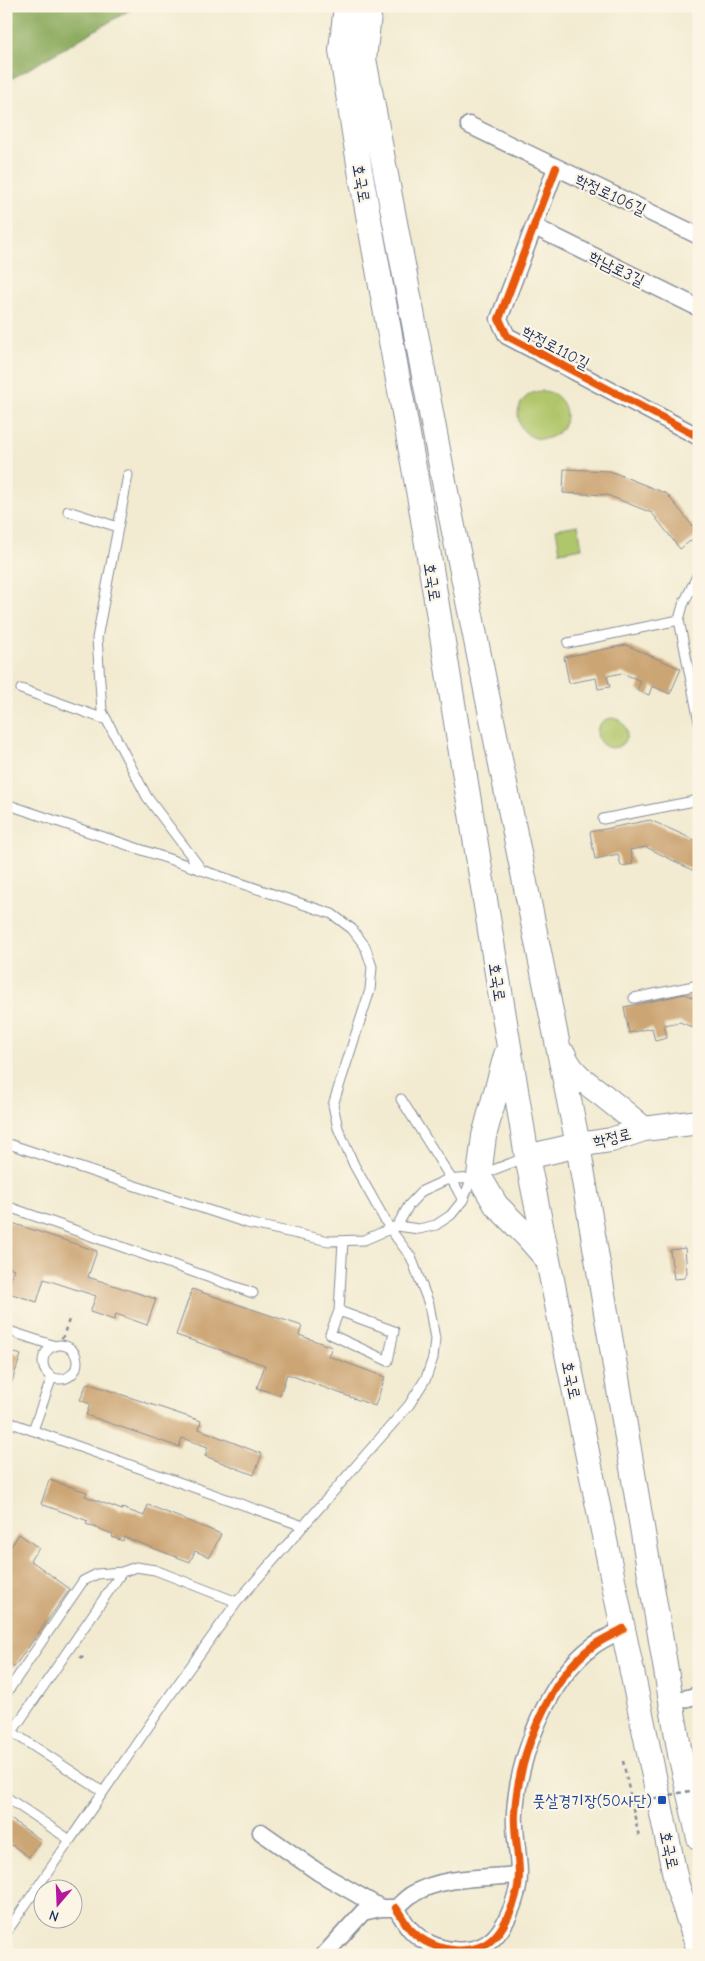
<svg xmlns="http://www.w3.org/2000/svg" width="705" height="1961" font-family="'Comic Neue','Poor Story',sans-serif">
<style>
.green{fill:#b0c66b;stroke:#667a64}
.forest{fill:#8cab5f;stroke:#546d5e}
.building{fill:#cca574}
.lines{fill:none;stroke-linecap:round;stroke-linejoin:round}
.lane-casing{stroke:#868d98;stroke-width:11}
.street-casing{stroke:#868d98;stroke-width:19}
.secondary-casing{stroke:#868d98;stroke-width:26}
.path{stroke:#868d98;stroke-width:2.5;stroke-dasharray:4 4;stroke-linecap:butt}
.lane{stroke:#fff;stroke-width:9}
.street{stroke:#fff;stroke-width:16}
.secondary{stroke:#fff;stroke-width:24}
.path-bridge{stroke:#868d98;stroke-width:2.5;stroke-dasharray:4 4;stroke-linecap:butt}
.cycleway-casing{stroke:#fcf5e5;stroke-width:11}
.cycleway{stroke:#e8590c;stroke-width:8}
.transit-dot{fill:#1a4fb4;stroke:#fcf5e5;stroke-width:2}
.labels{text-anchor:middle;stroke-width:4.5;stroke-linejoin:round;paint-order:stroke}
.street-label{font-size:16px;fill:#1b2f5e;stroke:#fcf5e5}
.transit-label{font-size:16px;fill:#164399;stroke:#fcf5e5;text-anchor:end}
</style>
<rect width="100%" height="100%" fill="#fcf5e5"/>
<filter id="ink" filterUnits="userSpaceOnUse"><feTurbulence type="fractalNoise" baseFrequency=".02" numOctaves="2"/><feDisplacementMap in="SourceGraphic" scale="10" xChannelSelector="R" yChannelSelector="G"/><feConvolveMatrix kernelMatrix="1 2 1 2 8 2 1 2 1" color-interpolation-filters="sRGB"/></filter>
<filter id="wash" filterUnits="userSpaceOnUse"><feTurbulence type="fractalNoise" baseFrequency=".0096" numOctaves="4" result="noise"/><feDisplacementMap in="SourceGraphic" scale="20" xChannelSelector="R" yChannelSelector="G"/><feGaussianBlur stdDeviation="1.12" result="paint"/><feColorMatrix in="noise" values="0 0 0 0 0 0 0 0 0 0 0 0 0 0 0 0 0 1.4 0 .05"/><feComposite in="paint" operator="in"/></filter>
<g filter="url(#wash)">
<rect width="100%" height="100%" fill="#f2ebd1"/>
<path class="green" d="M518 415a24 24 0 1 1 48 0a24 24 0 1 1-48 0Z
M578 525 582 548 560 552 556 529Z
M597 733a15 15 0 1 1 30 0a15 15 0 1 1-30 0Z"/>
<path class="forest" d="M6 6H137L6 82Z"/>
<g id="blocks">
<path class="building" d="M564 469 610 471 667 494 699 534 680 549 652 513 607 495 563 493Z
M626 645 681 669 670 694 652 686 649 695 637 690 641 681 622 673 607 676 610 687 598 689 596 678 569 683 564 657Z
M650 820 699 842V860L694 871 646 847 630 850 633 864 621 866 618 854 595 859 590 832Z
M685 994 699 1001V1030L680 1022 664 1025 667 1038 655 1041 652 1028 629 1033 624 1007Z
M6 1221 97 1251 88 1277 156 1299 147 1325 116 1314 114 1320 90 1312 96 1296 44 1279 37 1302 6 1292 14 1269 6 1266Z
M685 1248 687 1272 685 1278 674 1279 670 1250Z
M192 1289 302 1326 299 1335 332 1347 328 1356 385 1377 375 1406 287 1374 280 1395 257 1388 265 1365 176 1335Z
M6 1350 21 1355 8 1393 6 1392Z
M87 1383 201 1421 199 1429 262 1454 254 1475 205 1456 208 1447 182 1438 179 1447 86 1415 90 1404 80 1400Z
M49 1480 87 1492 85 1496 122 1510V1508L144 1516 148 1505 221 1534 210 1557 195 1551 190 1562 124 1537 123 1541 112 1537 113 1534 86 1524 88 1521 41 1504Z
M19 1534 39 1548 30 1560 70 1589 14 1667 6 1661V1554Z
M6 1816 41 1840 29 1857 6 1841Z"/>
</g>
</g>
<g filter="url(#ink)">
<use href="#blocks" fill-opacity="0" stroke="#868d98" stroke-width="1"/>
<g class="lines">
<g class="lane-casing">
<path id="lane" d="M128 475 97 638 102 711 147 797 201 869
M68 511 118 527
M699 572 683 605 679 620 699 722
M568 643 679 620
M21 689 107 720
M6 804 332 914 352 929 365 946 372 967 370 990 333 1105 338 1128 354 1165 390 1229 411 1257 429 1304 435 1339 433 1358 426 1378 409 1405 237 1602 173 1691 70 1840 6 1797
M603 819 699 800
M634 998 699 985
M401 1099 452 1180 463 1200
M6 1143 247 1223 329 1241 364 1240 397 1226 419 1229 436 1225 451 1215 463 1200 472 1178
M6 1206 253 1293
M397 1226 409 1205 422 1191 446 1180 472 1178 527 1157
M339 1311 394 1331 388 1361 330 1334 339 1311 343 1241
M6 1330 55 1346
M43 1362a17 17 0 1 1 34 0a17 17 0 1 1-34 0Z
M6 1421 303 1526
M33 1430 52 1377
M6 1694 83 1581 97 1574 122 1572
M103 1792 12 1732 122 1572 136 1567 155 1570 237 1602
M6 1933 70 1840"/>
</g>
<g class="street-casing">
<path id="street" d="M469 125 699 236
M556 168 499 319 507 336 699 437
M535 227 699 308
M673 1702 699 1695
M261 1832 318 1872 381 1908
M396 1908C401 1915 405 1924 411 1930 432 1953 478 1960 498 1933 506 1923 513 1907 516 1895 524 1871 513 1839 515 1813 518 1758 548 1679 593 1646 602 1639 613 1635 623 1629
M324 1955 363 1912 381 1908H396C401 1904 406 1898 411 1895 441 1876 485 1878 519 1875"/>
</g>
<g class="secondary-casing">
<path id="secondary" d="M346 6 341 50 360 170 420 501 527 1157 623 1629 677 1885 699 1950
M370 6 364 59 447 497 578 1145 680 1754 699 1838
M506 1055 484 1136 479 1176 496 1205 526 1235 546 1258
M564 1055C572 1075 589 1084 605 1097 618 1107 631 1118 644 1129
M527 1157 578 1145 611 1140 644 1129 699 1122"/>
</g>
<path class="path" d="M62 1339 70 1317
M80 1656 84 1659
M623 1761 639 1837"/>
<use href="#lane" class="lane"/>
<use href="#street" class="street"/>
<use href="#secondary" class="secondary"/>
<path class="path-bridge" d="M631 1803 699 1789"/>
<g class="cycleway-casing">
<path id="cycleway" d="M556 168 499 319 507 336 699 437
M396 1908C401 1915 405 1924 411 1930 432 1953 478 1960 498 1933 506 1923 513 1907 516 1895 524 1871 513 1839 515 1813 518 1758 548 1679 593 1646 602 1639 613 1635 623 1629"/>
</g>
<use href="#cycleway" class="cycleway"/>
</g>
</g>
<rect class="transit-dot" x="657" y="1795" width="10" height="10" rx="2.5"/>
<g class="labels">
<g class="street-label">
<text transform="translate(362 183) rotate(80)" y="6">호국로</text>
<text transform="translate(611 194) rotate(25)" y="6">학정로106길</text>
<text transform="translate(617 268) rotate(26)" y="6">학남로3길</text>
<text transform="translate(556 347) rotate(28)" y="6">학정로110길</text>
<text transform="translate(433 582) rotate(81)" y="6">호국로</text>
<text transform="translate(498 982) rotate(81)" y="6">호국로</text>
<text transform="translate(612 1137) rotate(-13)" y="6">학정로</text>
<text transform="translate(572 1380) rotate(78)" y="6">호국로</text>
<text transform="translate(670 1850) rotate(78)" y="6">호국로</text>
</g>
<g class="transit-label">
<text x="652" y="1806">풋살경기장(50사단)</text>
</g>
</g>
<rect width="705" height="1961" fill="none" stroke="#fcf5e5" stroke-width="25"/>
<g transform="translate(58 1904) rotate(199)"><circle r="24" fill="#fcf5e5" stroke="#a2a6af"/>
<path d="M0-4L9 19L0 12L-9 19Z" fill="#b5179e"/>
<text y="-8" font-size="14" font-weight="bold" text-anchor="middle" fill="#1b2f5e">N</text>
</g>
</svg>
